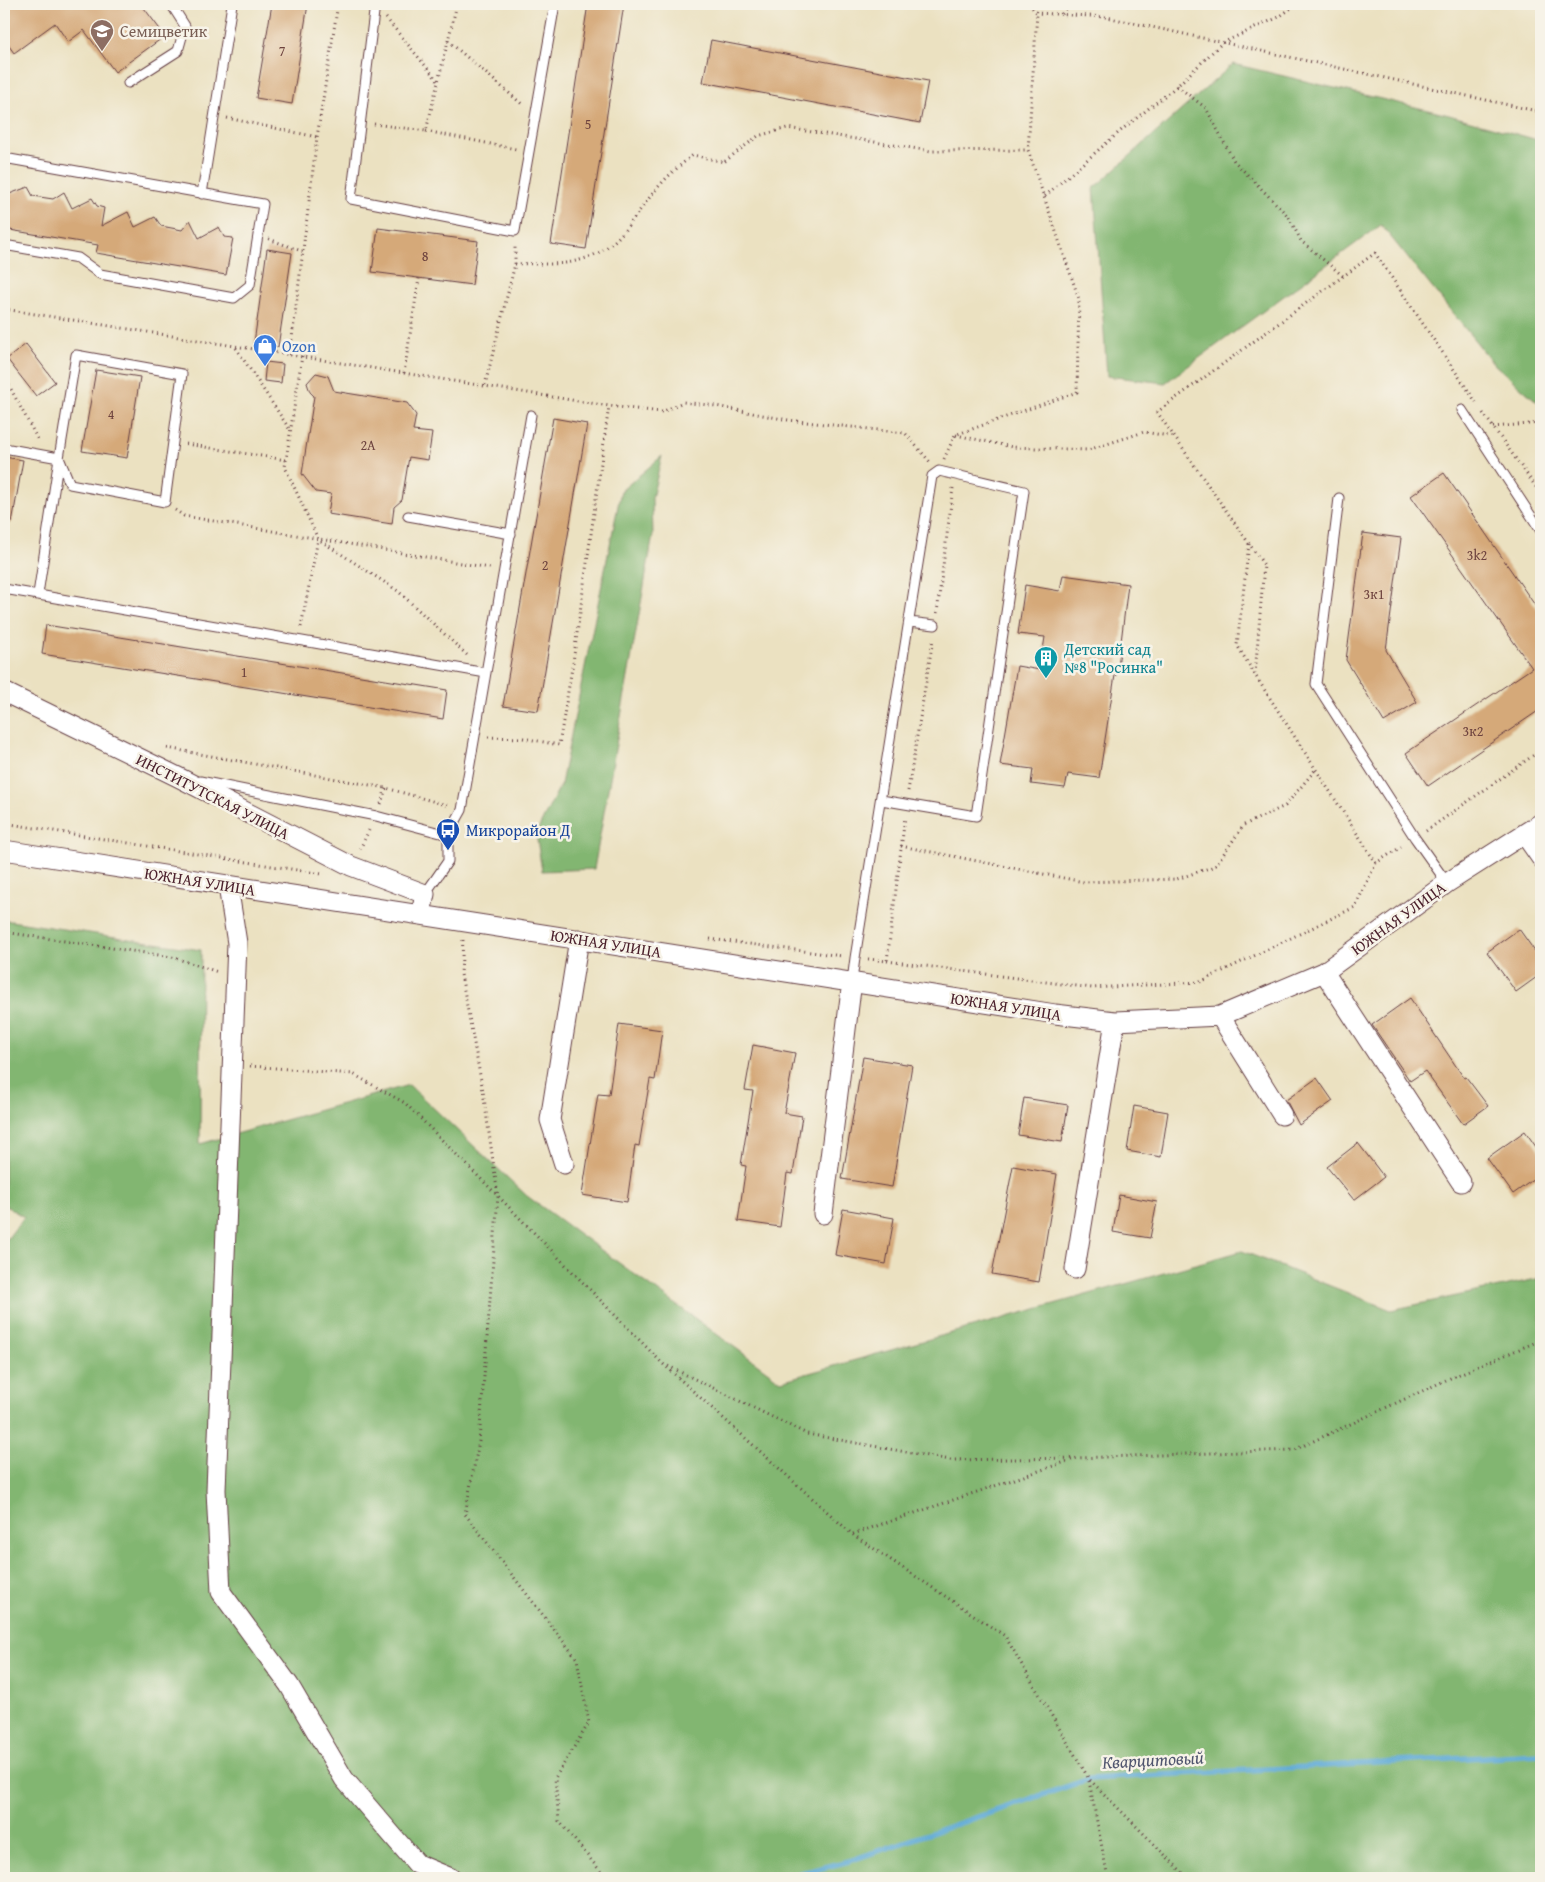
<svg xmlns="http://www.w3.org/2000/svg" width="1545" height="1882" font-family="'Gentium Book Plus',serif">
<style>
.forest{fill:#82b671;stroke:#666a4e}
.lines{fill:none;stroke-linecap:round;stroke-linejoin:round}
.stream{stroke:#5ba9d5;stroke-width:5.5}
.building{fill:#d5a979}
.lane-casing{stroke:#623c42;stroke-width:11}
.street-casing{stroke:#623c42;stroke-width:21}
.path{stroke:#623c42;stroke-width:3;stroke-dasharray:1 4;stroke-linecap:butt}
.lane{stroke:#fff;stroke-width:9}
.street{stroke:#fff;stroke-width:19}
.labels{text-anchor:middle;stroke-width:5;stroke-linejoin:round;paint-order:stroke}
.number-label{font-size:14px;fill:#6d423e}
.education-label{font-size:16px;fill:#785e54;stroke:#f7f3e8;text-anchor:start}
.shop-label{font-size:16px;fill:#366cbe;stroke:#f7f3e8;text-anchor:start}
.culture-label{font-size:16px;fill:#0d838f;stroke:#f7f3e8;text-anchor:start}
.street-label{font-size:16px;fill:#4a1f2b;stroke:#f7f3e8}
.transit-label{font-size:16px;fill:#164399;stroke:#f7f3e8;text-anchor:start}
.water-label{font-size:18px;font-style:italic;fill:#51566f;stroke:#f7f3e8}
</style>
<rect width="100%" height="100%" fill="#f7f3e8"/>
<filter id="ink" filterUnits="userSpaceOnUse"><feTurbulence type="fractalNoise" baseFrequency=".02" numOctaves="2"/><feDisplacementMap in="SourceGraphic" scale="10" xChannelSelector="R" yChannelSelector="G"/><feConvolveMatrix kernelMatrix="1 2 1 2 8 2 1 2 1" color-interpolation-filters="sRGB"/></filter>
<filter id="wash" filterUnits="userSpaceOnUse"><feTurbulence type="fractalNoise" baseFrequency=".0096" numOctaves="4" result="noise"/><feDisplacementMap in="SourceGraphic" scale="20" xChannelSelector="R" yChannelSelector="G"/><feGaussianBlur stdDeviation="1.12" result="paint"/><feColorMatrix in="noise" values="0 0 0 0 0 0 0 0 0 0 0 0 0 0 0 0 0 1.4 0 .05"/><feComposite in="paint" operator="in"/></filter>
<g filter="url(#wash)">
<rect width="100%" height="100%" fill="#ebe1c1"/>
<path class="forest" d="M1233 64 1449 115 1541 141V405L1494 364 1381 225 1165 383 1107 376 1094 188Z
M662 456 652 498 653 535 594 869 542 871 536 833 561 784 621 491Z
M4 920 201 950 200 1144 409 1085 527 1196 781 1381 1242 1251 1391 1310 1541 1278V1878H4V1243L24 1217 4 1205Z"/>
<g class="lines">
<path class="stream" d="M782 1878 849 1861 1089 1779 1541 1754"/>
</g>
<g id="blocks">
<path class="building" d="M4 4H141L165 36 115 72 84 30 68 42 55 23 14 53 4 39Z
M272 4H308L292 104 256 98Z
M588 4H624L586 249 551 244Z
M711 40 928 81 920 123 703 82Z
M28 187 33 196 53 199 64 192 72 208 92 198 97 206 104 208 101 226 128 212 135 227 155 217 161 226 182 230 190 220 199 238 219 227 224 237 233 238 226 275 96 253 98 245 4 229V196Z
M378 228 478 241 472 285 372 272Z
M267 249 292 253 278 347 254 343Z
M26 344 55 382 36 396 7 359Z
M266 362 283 364 281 383 264 381Z
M96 370 140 377 127 458 82 451Z
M316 373 328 376 334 391 407 403 416 415 413 431 432 433 428 460 409 457 402 500 394 507 392 524 328 514 331 494 316 492 302 474 314 396 310 392 307 383Z
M553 418 587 424 538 711 503 706Z
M4 457 23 460 12 523 4 522Z
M1444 473 1541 614V709L1428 786 1406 753 1532 668 1411 496Z
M1363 533 1401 538 1386 650 1417 702 1384 722 1346 660Z
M1063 575 1128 584 1117 675H1115L1099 778 1068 774 1065 788 1031 784 1033 769 1000 765 1017 666 1040 670 1045 637 1018 634 1025 585 1060 591Z
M46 625 447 690 443 719 42 654Z
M1519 929 1541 960V974L1516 992 1487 952Z
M1410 998 1464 1078 1466 1077 1488 1106 1463 1124 1425 1071 1410 1081 1372 1025Z
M619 1024 662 1030 655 1080 650 1079 639 1146 635 1145 627 1202 582 1195 598 1094 609 1095Z
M753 1045 795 1053 784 1113 802 1116 793 1174 787 1173 780 1227 738 1221 746 1166 741 1165 753 1091 745 1090Z
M863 1057 912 1065 892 1187 842 1179Z
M1317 1078 1333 1101 1299 1125 1286 1100Z
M1024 1098 1068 1105 1062 1142 1018 1135Z
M1134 1106 1168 1112 1161 1157 1127 1151Z
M1525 1131 1541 1154V1174L1513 1194 1487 1158Z
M1358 1143 1384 1177 1354 1200 1327 1167Z
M1013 1166 1057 1174 1039 1282 992 1274Z
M1119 1195 1157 1202 1150 1238 1113 1232Z
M843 1209 894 1218 886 1264 835 1255Z"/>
</g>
</g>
<g filter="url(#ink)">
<use href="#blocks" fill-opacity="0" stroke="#623c42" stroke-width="1"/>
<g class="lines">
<g class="lane-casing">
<path id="lane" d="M375 4 351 199 515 231 555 4
M128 83 178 51 185 26 171 4
M4 158 263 204 250 285 234 298 100 274 78 258 4 245
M202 194 232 4
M1462 410 1541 531
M4 448 59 458 76 355 182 374 165 502 70 484 59 458 38 594
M1339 498 1316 684 1415 838 1447 883
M408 516 511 534
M4 589 486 673
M909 622 935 625
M200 781 376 816 448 835V861L425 894
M448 835 462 810 531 415
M852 981 855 958 932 476 939 471 1024 491 976 816 881 800"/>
</g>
<g class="street-casing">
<path id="street" d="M4 692 178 777 351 866 425 894 421 914
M1525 835 1541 858
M4 850 1055 1014 1115 1021 1220 1016 1324 972 1447 883 1541 823
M228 886 237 943 216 1490 221 1592 289 1685 344 1779 417 1864 451 1878
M1324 972 1461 1182
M1220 1016 1282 1115
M564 1164 550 1120 579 939
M823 1214 852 981
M1075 1269 1115 1021"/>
</g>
<path class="path" d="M1029 4 1037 13 1106 17 1541 112
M1062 14 1071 4
M386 18 438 81
M448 41 523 105
M1177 86 1206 108 1234 161 1289 217 1301 241 1343 276
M227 118 317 137
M374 124 426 131 457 4
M426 131 516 149
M1045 196 1124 128 1177 86 1222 43 1279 17 1297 4
M269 239 304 252
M515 264C534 263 558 266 576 261 614 252 625 229 647 201 660 183 675 169 693 155L724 162 758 136 787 128 931 151 1028 150
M4 309 609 406 662 412 683 402 716 406 788 420 905 433 930 462
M236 348 290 430
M290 355 317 137 338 4
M302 356 285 467 318 539 398 591 468 656
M404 373 419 278
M4 376 39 442
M485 385 515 264V245
M1483 413 1541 494
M1493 427 1541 423
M956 435 1012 447 1088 450 1144 432 1175 437
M186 444 286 460
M944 459 955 435 1077 392 1079 299 1028 150 1037 13
M175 510 184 516 490 568
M1249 544 1237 645 1255 675
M937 613 953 488
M301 627 318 539
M4 670 10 673
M488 737 523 738 559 745 573 662 609 406
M167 748 386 788 450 806
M908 791 933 639
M381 804 386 788
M4 823 322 874
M1426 831 1541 750
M901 846 1084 882 1177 879 1215 866 1244 825 1285 806 1316 769
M360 849 370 828
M1376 863 1255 675 1264 565 1157 412 1375 253 1476 402
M4 932 172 957 218 972
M710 939 842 956
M463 940 461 974 483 1091 498 1196 663 1364 852 1534 1005 1636 1089 1779 1188 1878
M868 959 887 961 905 817
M887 961 1092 988 1200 982 1355 907 1376 863 1404 845
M250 1066 353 1074 405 1103 498 1196 479 1441 465 1514 577 1659 589 1723 555 1778 559 1821 606 1878
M668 1366 807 1434 950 1460 1074 1458
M853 1534 1077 1458 1294 1450 1457 1375 1541 1340
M1089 1781 1108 1878"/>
<use href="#lane" class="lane"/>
<use href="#street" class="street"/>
</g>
</g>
<defs>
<g id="school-pin" transform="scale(1.25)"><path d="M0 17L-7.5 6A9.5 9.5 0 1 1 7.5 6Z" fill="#8d6e63" stroke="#f7f3e8"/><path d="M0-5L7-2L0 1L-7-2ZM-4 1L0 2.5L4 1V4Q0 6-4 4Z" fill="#fff"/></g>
<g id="shop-pin" transform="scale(1.25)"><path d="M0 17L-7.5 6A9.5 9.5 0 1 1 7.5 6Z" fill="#3f7fe0" stroke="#f7f3e8"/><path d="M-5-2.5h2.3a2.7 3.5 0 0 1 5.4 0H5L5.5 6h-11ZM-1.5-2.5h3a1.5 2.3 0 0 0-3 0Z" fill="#fff"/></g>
<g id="building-pin" transform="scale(1.25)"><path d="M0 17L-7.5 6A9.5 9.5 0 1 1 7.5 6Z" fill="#0f9aa8" stroke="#f7f3e8"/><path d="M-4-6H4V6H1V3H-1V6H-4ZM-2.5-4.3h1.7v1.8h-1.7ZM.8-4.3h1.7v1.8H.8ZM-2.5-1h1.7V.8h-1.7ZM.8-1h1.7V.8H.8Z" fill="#fff"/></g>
<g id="bus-pin" transform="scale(1.25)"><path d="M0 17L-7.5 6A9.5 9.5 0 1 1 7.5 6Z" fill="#1a4fb4" stroke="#f7f3e8"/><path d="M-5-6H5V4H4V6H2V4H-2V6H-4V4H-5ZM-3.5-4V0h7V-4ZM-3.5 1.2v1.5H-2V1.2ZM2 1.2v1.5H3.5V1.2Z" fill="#fff"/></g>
</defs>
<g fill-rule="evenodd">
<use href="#school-pin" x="102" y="31"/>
<use href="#shop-pin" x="265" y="346"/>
<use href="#building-pin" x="1046" y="658"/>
<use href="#bus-pin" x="448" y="830"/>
</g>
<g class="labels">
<g class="number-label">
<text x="282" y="56">7</text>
<text x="588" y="129">5</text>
<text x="425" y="261">8</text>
<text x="111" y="419">4</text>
<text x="368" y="450">2А</text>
<text x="1477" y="560">3k2</text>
<text x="545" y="570">2</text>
<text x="1374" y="599">3к1</text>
<text x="244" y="677">1</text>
<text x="1473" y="736">3к2</text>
</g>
<g class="education-label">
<text x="120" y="37">Семицветик</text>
</g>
<g class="shop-label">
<text x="282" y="352">Ozon</text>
</g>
<g class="culture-label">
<text x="1064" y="655">Детский сад<tspan x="1064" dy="18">№8 "Росинка"</tspan></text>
</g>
<g class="street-label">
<text transform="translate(213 796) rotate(27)" y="6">ИНСТИТУТСКАЯ УЛИЦА</text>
<text transform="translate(200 881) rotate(9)" y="6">ЮЖНАЯ УЛИЦА</text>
<text transform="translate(1398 918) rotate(-36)" y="6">ЮЖНАЯ УЛИЦА</text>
<text transform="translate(606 943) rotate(9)" y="6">ЮЖНАЯ УЛИЦА</text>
<text transform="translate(1006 1006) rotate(9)" y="6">ЮЖНАЯ УЛИЦА</text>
</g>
<g class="transit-label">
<text x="466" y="836">Микрорайон Д</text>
</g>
<g class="water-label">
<text transform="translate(1153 1760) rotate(-3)" y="6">Кварцитовый</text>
</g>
</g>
<rect width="1545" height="1882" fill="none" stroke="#f7f3e8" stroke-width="20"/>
</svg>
